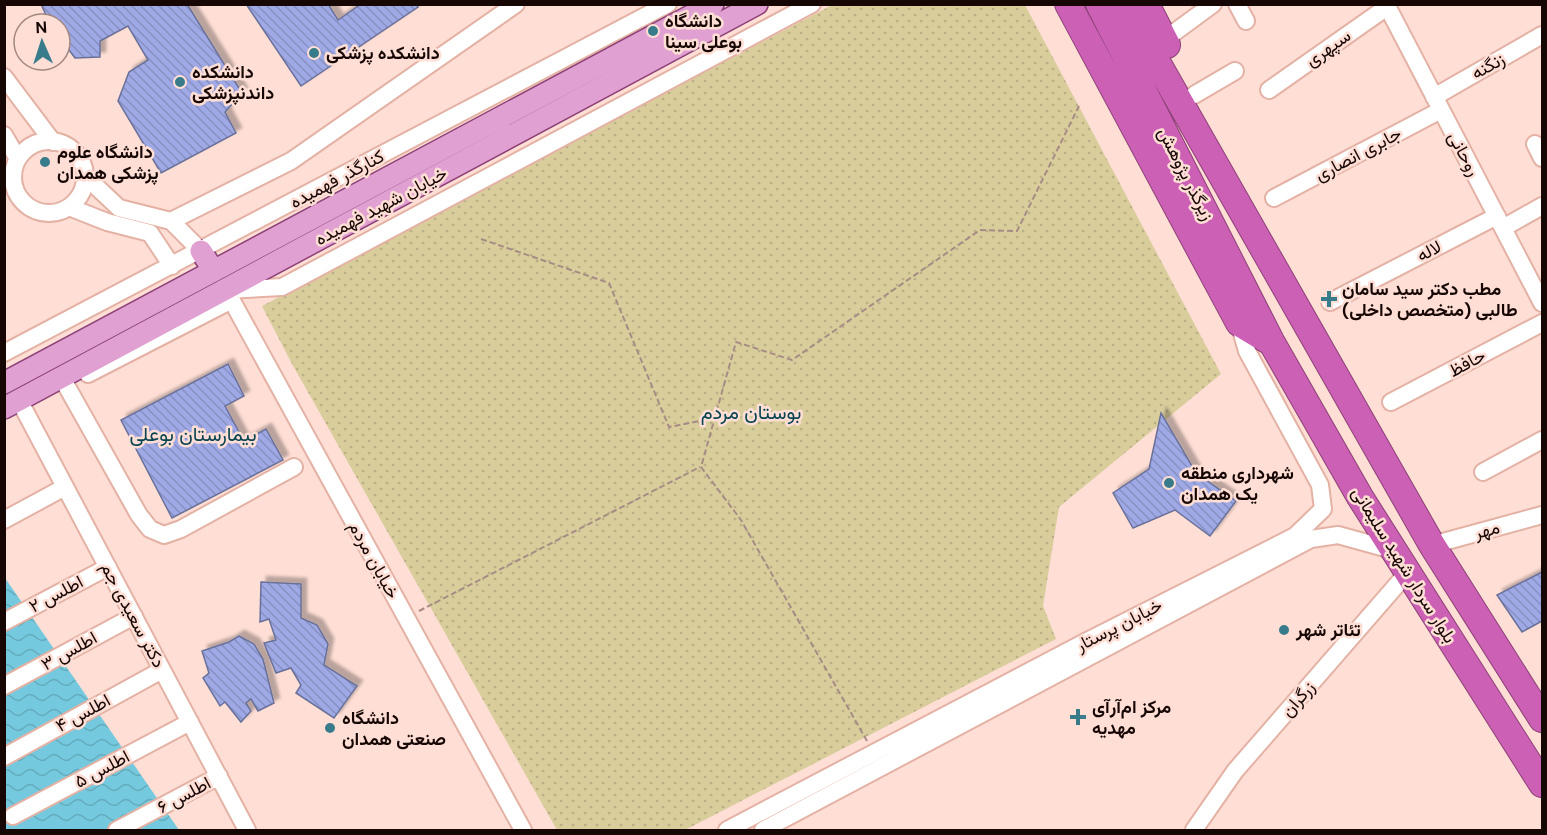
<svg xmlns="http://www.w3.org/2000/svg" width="1547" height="835" font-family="'DM Sans',Vazirmatn,sans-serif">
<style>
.park{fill:url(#park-dots)}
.water{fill:url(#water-waves)}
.building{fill:url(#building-back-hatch);stroke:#6a7199;stroke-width:1.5;filter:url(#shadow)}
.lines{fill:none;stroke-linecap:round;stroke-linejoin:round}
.minor-casing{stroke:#e4b2a4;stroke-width:20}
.major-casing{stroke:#8c4176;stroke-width:24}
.highway-casing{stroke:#8c4176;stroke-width:28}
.path{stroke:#a68c85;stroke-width:2;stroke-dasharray:6 3;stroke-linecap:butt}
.minor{stroke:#fff;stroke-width:16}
.major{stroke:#e0a0d2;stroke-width:21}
.highway{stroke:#cb60b4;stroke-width:26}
.poi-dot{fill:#387b8b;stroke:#feded5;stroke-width:2}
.labels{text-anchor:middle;stroke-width:5;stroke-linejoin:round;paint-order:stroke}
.poi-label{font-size:18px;font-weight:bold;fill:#170704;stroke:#feded5;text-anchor:start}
.street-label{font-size:18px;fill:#170704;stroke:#feded5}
.neighbourhood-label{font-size:20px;fill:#084451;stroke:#feded5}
</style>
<defs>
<pattern id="park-dots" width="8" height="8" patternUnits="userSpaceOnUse" patternTransform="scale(1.5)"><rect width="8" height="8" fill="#d9cd9c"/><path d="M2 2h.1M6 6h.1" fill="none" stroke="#baaf85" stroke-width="1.8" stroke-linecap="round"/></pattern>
<pattern id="water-waves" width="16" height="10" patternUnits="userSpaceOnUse" patternTransform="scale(1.5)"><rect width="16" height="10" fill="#74c9de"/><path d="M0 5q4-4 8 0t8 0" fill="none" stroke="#64abbd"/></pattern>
<pattern id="building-back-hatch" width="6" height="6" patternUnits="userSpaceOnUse" patternTransform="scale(1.5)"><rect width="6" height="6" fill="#9ea9e5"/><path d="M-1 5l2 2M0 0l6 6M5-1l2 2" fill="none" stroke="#8790c3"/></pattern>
<filter id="shadow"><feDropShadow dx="5.5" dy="-5.5" stdDeviation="1.5" flood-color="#0004"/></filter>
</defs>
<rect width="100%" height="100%" fill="#feded5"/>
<path class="park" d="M832 5H1025L1221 374 1059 507 1043 606 1056 639 685 830H557L292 364 262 306Z"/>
<path class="water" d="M5 578 179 830H5Z"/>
<path class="building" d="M41 4H187L242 93 225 112 236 133 161 173 118 101 129 72 148 60 128 26 100 41V57L75 58 60 38V24H50Z
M246 4H328L338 20 361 4H416L418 7 301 86Z
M228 364 244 396 225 406 244 441 266 429 283 460 172 518 121 420Z
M1161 413 1196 473 1236 501 1210 536 1175 510 1133 528 1113 493 1149 469Z
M1542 572V621L1522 632 1497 595Z
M261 582 301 584V618L317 625 328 644 324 665 357 686 334 718 296 693 301 685 291 668 276 673 264 643 276 640 269 619 260 622Z
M239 636 254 644 263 659 274 703 258 711 251 699 246 703 251 711 241 722 225 702 220 706 203 678 209 673 202 651 229 642Z"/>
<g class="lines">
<g class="minor-casing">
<path id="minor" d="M1237 4 1246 21
M1386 4 1542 303
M1164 40 1213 4
M4 77 53 142
M1269 90 1387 7
M1194 95 1235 71
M1434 97 1542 35
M4 135 18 159
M13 177a36 36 0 1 1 72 0a36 36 0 1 1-72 0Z
M1535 144 1542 158
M85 176 119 208 171 221 201 251
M1274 198 1441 110
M69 207 107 222 150 233 172 266
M171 221 291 161 516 4
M1503 228 1542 206
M1330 302 1497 216
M4 353 668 4
M88 374 232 300
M62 378 139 515 150 529 164 535 181 529 294 467
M19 400 247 830
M1391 402 1542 323
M1483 472 1542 440
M4 520 65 487
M1432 545 1542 515
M4 622 108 567
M4 686 134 616
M4 757 162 670
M13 816 190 722
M117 830 219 776
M523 830 226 290 282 287 812 4
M727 830 1085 642 1295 536 1323 509 1320 485 1247 351 1239 323
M763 830 1311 539 1338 535 1396 551
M1194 830 1235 771 1408 572"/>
</g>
<g class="major-casing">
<path id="major" d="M201 251 213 270
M4 383 713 4
M4 408 757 4"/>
</g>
<g class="highway-casing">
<path id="highway" d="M1068 4 1239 323 1272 343
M1099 4 1272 343 1360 497 1542 784
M1124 4 1432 545 1542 719
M1146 4 1167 45"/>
</g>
<path class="path" d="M481 239 609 283 669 427 715 418
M419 611 700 467
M867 741 741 520 701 467 736 342 792 360 980 230 1017 231 1079 106"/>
<use href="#minor" class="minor"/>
<use href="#major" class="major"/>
<use href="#highway" class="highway"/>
</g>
<g class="poi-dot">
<circle cx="653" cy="31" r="6"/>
<circle cx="314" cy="53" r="6"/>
<circle cx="180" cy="82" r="6"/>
<circle cx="45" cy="162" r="6"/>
<path d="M1326 290h6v6h6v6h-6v6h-6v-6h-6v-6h6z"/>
<circle cx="1169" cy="483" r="6"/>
<circle cx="1284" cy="630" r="6"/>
<path d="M1075 708h6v6h6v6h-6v6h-6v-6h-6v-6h6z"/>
<circle cx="330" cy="728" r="6"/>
</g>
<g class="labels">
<g class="poi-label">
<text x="665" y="27">دانشگاه<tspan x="665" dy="21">بوعلی سینا</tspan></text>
<text x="326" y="59">دانشکده پزشکی</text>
<text x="192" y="78">دانشکده<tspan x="192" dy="21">داندنپزشکی</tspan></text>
<text x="57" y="158">دانشگاه علوم<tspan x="57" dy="21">پزشکی همدان</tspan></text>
<text x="1342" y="295">مطب دکتر سید سامان<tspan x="1342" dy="21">طالبی (متخصص داخلی)</tspan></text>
<text x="1181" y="479">شهرداری منطقه<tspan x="1181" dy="21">یک همدان</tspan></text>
<text x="1296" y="636">تئاتر شهر</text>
<text x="1092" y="713">مرکز ام‌آر‌آی<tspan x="1092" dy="21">مهدیه</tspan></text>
<text x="342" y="724">دانشگاه<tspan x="342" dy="21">صنعتی همدان</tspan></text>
</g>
<g class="street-label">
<text transform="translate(1328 48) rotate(-35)" y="6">سپهری</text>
<text transform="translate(1488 66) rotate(-29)" y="6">زنگنه</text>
<text transform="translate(1358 154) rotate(-28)" y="6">جابری انصاری</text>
<text transform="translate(1464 154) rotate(62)" y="6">روحانی</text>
<text transform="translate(1186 174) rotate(63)" y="6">زیرگذر پژوهش</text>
<text transform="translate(337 179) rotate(-28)" y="6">کنارگذر فهمیده</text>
<text transform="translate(381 206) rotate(-28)" y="6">خیابان شهید فهمیده</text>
<text transform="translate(1429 251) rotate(-27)" y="6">لاله</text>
<text transform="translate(1467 363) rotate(-28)" y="6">حافظ</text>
<text transform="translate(1487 530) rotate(-15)" y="6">مهر</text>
<text transform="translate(374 560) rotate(61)" y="6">خیابان مردم</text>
<text transform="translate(1404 565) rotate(58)" y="6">بلوار سردار شهید سلیمانی</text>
<text transform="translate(56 594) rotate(-28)" y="6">اطلس ۲</text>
<text transform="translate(133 615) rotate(62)" y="6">دکتر سعیدی جم</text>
<text transform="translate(1119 625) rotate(-27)" y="6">خیابان پرستار</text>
<text transform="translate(69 651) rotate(-29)" y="6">اطلس ۳</text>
<text transform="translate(1298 699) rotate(-49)" y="6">زرگران</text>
<text transform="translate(83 713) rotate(-29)" y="6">اطلس ۴</text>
<text transform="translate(102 769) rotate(-28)" y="6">اطلس ۵</text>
<text transform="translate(184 795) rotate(-28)" y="6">اطلس ۶</text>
</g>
<g class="neighbourhood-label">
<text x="751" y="419">بوستان مردم</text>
<text x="193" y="441">بیمارستان بوعلی</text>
</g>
</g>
<rect width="1547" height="835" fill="none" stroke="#170704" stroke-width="12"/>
<g transform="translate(42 42) rotate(357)"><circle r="28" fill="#feded5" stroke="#a28881" stroke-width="1.5"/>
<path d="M0-4.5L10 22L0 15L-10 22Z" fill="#387b8b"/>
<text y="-9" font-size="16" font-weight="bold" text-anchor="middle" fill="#170704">N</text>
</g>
</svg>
